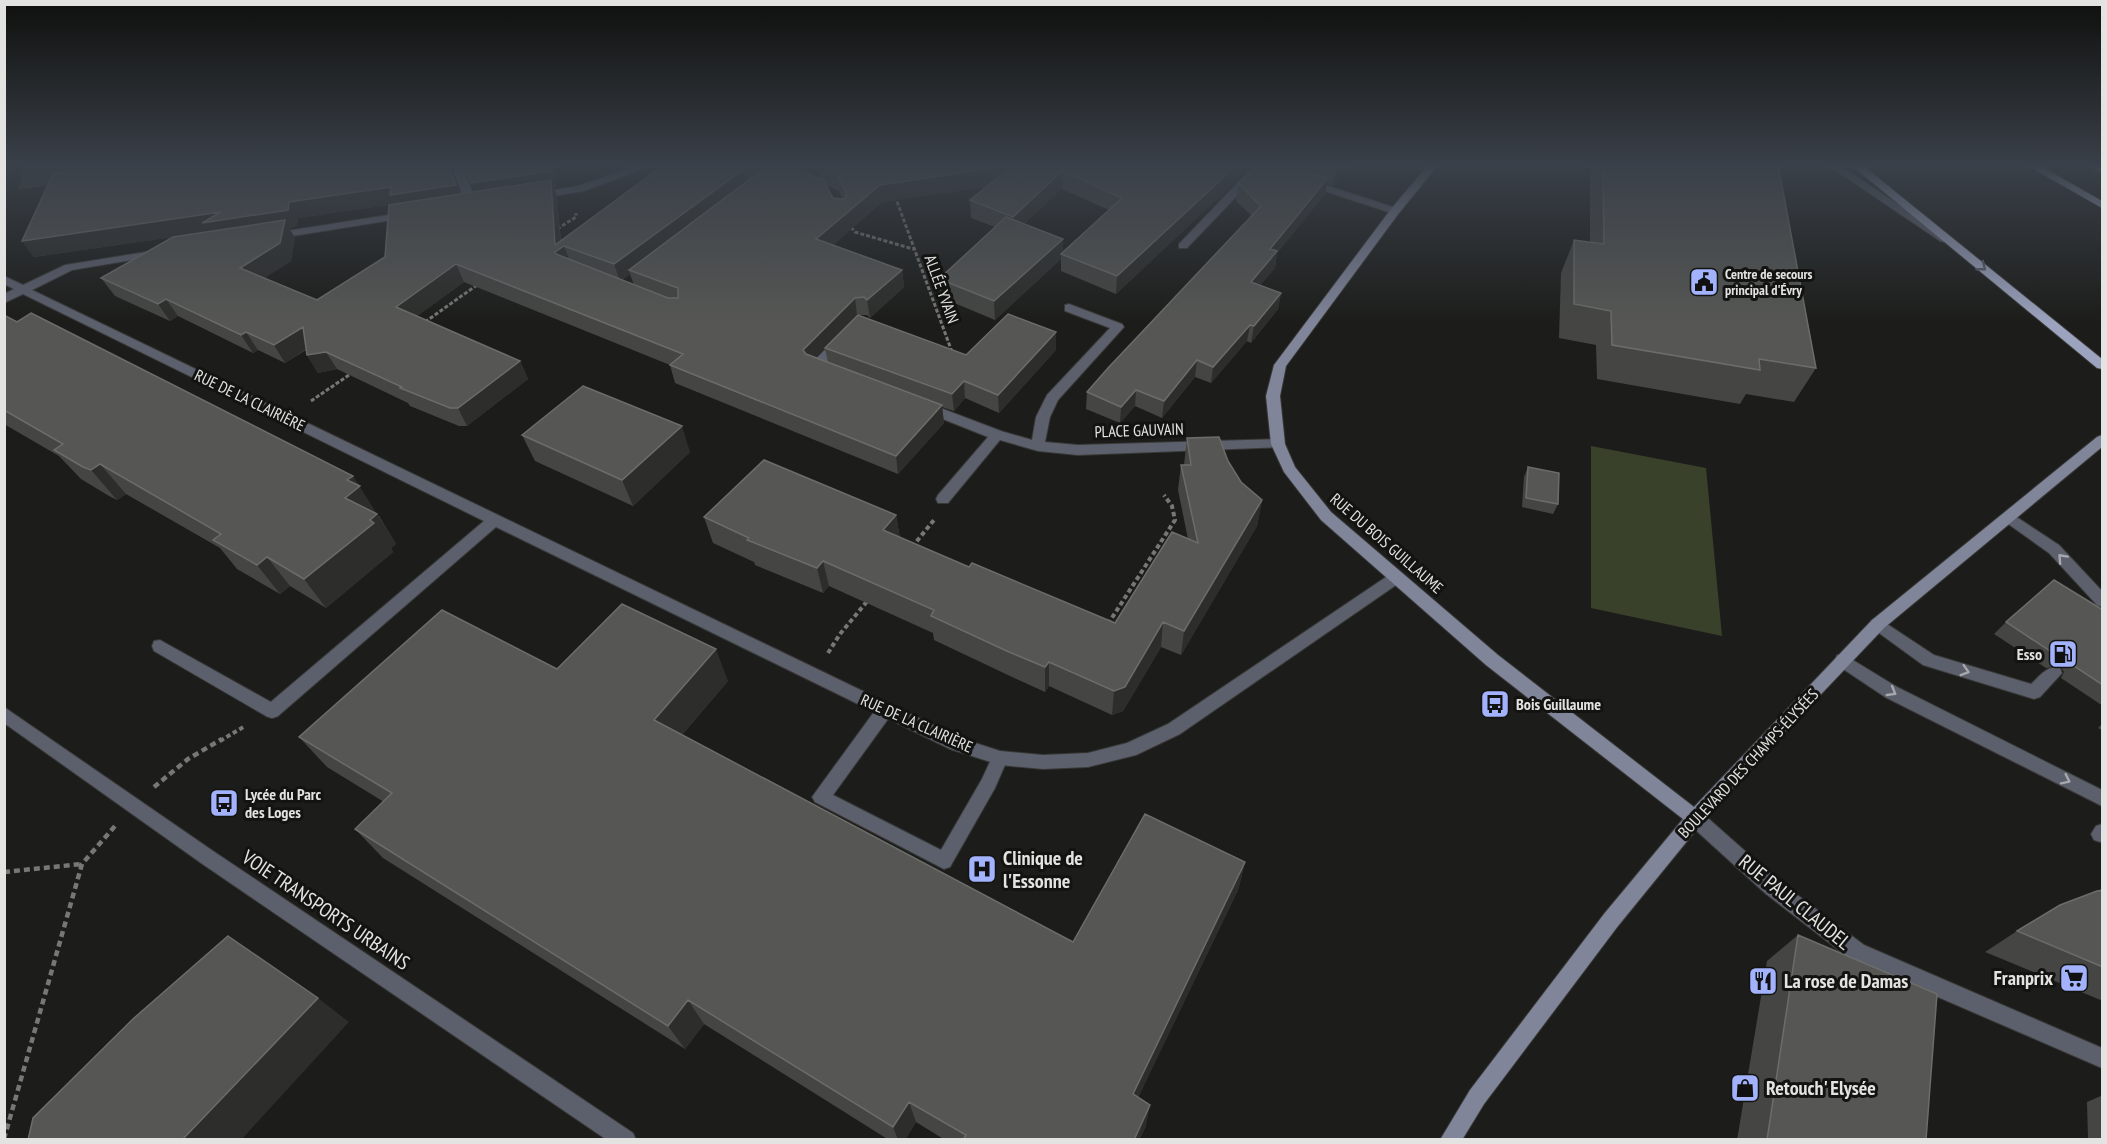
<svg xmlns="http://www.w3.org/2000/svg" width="2107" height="1144" font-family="'PT Sans Narrow',sans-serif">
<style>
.green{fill:#39412b}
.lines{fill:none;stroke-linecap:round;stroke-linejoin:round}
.service-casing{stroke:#383936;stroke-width:2}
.minor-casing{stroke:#383936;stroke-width:2}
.secondary-casing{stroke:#383936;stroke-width:2}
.primary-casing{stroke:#383936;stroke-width:2}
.path-far2{stroke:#777775;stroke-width:3;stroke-dasharray:4 2;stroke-linecap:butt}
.path-far1{stroke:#777775;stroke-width:4;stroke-dasharray:4.5 3;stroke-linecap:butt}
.path{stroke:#777775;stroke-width:4.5;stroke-dasharray:6 4;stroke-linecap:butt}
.service{fill:#5c5f6c;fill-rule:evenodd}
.minor{fill:#5c5f6c;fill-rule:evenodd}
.secondary{fill:#80859a;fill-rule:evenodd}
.primary{fill:#9ca3be;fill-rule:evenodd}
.wall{fill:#454643;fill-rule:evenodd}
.shaded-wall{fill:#2d2e2b}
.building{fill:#565754;stroke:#6c6d6a;stroke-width:1.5}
.oneway{stroke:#585c68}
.oneway2{stroke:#a6a8ac}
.labels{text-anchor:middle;stroke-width:6;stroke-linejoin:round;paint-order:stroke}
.far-poi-label{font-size:14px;font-weight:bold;fill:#e3e3e1;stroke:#131411;text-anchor:start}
.street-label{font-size:16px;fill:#e3e3e1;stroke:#131411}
.poi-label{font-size:16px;font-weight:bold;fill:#e3e3e1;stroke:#131411;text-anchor:start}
.near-poi-label{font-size:20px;font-weight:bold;fill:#e3e3e1;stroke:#131411;text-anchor:start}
.near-street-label{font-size:20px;fill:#e3e3e1;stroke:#131411}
</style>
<rect width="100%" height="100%" fill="#1c1d1a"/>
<path class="green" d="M25 164H189L18 190Z
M1591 446 1706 468 1722 636 1591 608Z"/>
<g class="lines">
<g class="service-casing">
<path id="service" d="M1826 164H1838L1950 239 1944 242 1940 241Z
M2009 512 2059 545 2102 591V607L2097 605 2049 553 2004 521 2002 517Z
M1878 618 1934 655 2031 684C2039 677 2048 664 2060 668L2062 673 2040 697 2034 699 1923 665 1872 628 1870 624 1872 620Z
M160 640 278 706 280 711 278 716 272 718 266 716 154 651 152 646 154 641Z
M1843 654 1897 687 2102 790V806L1885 697 1837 665 1835 660 1837 655Z
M885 703 891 705 893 710 891 715 833 795 941 850 982 779 994 753 1000 751 1006 753 1008 758 995 788 950 867 944 869 815 802 812 797 879 705Z
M4 707 213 851 633 1133 636 1140H607L201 863 4 723Z
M2102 824V841L2100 842 2094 840 2091 834 2096 826Z"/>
</g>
<g class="minor-casing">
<path id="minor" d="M451 164H461L478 205 476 207 472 208 466 205Z
M642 164H656L584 191 535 199 530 196 535 193 578 186Z
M1243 164H1258L1280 172 1275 175Z
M1252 171 1256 172V176L1187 248H1179V244L1248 172Z
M1307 179 1399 209 1401 211 1395 214 1391 213 1303 184 1302 182Z
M407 212 411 213V217L274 239 268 236 274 233Z
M158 250 164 253 162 255 72 270 32 290 960 738 1000 751 1043 755 1088 753 1127 743 1168 724 1392 573H1402L1405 577 1402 581 1180 734 1136 755 1088 767 1043 769 1000 765 950 749 496 527 278 716 272 718 266 716 264 711 266 706 484 521 23 294 4 303V294L14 289 4 284V276L23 285 65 265Z
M1069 304 1122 324 1124 327 1058 400 1050 417 1045 442 1078 445 1278 439 1283 441 1285 444 1283 447 1078 455 1038 451 1000 440 948 503H938L936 499 938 495 988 437 920 410 918 407 920 404H930L1001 431 1032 440 1036 417 1047 395 1110 328 1065 311V305Z
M841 337 847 341 824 366 832 371 831 374C824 376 812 373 809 367L810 364 837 338Z
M1695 810 1701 812 1780 882 1864 945 2102 1048V1068L1850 959 1766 894 1689 824 1686 818 1689 812Z"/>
</g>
<g class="secondary-casing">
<path id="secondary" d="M1429 164H1439L1399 213 1286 366 1280 396 1285 444 1295 467 1331 512 1498 655 1694 807 1872 620 2097 437 2102 435V447L1884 628 1747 772 1701 824 1618 926 1484 1104 1462 1140H1440L1470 1090 1604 914 1683 819 1486 665 1321 520 1284 472 1271 444 1266 396 1274 365 1391 209Z"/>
</g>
<g class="primary-casing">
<path id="primary" d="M1850 164H1861L2102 359V369L2097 368Z
M2025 164H2037L2102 201V208Z
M2085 164H2097L2102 166V173Z"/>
</g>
<path class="path-far2" d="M895 196 952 352
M851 227 855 232 913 249
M557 229 576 217V213
M425 322 477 285
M311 401 352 373"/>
<path class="path-far1" d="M912 547 934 520
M1108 624 1175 520 1172 506 1164 495
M828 653 840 634 869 599
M220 741 245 726"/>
<path class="path" d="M154 787 188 759 222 739
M4 872 82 864
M4 1139 82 864 115 826"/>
<use href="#service" class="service"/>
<use href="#minor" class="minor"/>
<use href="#secondary" class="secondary"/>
<use href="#primary" class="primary"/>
</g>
<path class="wall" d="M463 164H555L556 187 554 188 557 198 561 241 665 164H1249L1248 170 1116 294 1061 271V259L995 320 940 297 939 279 995 227 971 218 970 200 987 187 882 202 833 245 902 270 904 287 870 318 867 315H858L966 355 1056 350 999 413 965 398 954 411 942 407 944 423 898 474 675 383 670 365 464 282 417 316 520 361 528 379 467 426H459L410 406 408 403 337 369 318 373 307 355 306 350 285 363 258 350 253 353 178 316 170 321 115 296 101 278 208 232 34 257 22 241 449 165 460 194 474 192ZM819 173 820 179 809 174ZM826 185 839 191 843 199 833 198ZM1062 189 1109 210 1063 251V239L1024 224ZM394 204 385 257 317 300 264 278 291 261 295 238 289 228 297 226 298 218ZM630 274 634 285 622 280ZM825 349 828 362 816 358Z
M1259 164H1350L1332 186 1327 184 1325 194 1277 253 1275 268 1260 285 1281 293 1278 309 1251 343 1247 341 1211 383 1195 377 1162 418 1135 406 1120 423 1086 409 1087 392 1252 216 1236 201 1239 184Z
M1590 164H1778L1816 368 1794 402 1746 394 1740 404 1597 379 1596 345 1559 338 1561 273 1574 240 1590 242Z
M4 317 379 516 396 544 391 548 393 552 326 608 290 586 280 594 237 569 220 548 126 494 117 500 109 496 81 479 59 456 4 424Z
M522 435 690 452 633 506 535 461Z
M1187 438 1228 461 1241 482 1262 500 1257 526 1181 655 1161 647 1123 711 1112 715 1049 686 1045 692 1010 676 934 640 933 633 829 586 823 593 755 565 754 562 713 543 704 517 896 515 900 538 969 567 1115 623 1188 539 1178 490 1181 465H1184Z
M1528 467 1558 504 1553 514 1522 507 1524 477Z
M2103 610V706L2061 678 2064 672 2060 666 2046 668 1994 634 2006 622Z
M557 669 728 681 682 735 1073 942 1245 862 1238 890 1138 1097 1146 1126 1139 1140H945L916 1122 905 1140H889L704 1024 685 1049 383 858 355 829 384 802 327 767 299 737Z
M2103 723V731L2098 728Z
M2103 890V1001L1985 952 2017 931Z
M1798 935 1926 1140H1737L1767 961Z
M2103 1095V1140H2089L2088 1139 2087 1102Z"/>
<path class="shaded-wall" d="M448 164H450L449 165 463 201 394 204 298 218 297 226 289 228 295 238 291 261 252 286 208 232 34 257 22 241 289 202Z
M550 164H555L556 187 554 188 557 198 561 248 564 246 571 264 477 200 471 183Z
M751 164H776L629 270 630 274 620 281 614 264Z
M800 164H851H817L819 173 802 175Z
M1238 164H1249L1248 170 1116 294 1117 276Z
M1340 164H1350L1332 186 1336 168Z
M1013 165V183L882 202 819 257 816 239 880 185Z
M1062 171V189L1013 234V217Z
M1328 178 1325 194 1277 253 1275 268 1249 299 1251 282 1270 249Z
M1063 239V254H1061V259L995 320 994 301Z
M456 264 464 282 405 325 396 307Z
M902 270 904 287 870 318 867 300Z
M1281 293 1278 309 1251 343 1254 326Z
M855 298 857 315 807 368 803 350Z
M166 299 178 316 170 321 158 304Z
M1250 325 1247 341 1211 383 1213 367Z
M303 327 314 344 285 363 274 345Z
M246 332 258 350 253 353 241 335Z
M1056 332V350L999 413 998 395Z
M326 352 337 369 318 373 307 355Z
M1197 360 1195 377 1162 418 1164 401Z
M520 361 528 379 467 426 458 408Z
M964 381 965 398 954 411 952 394Z
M1136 390 1135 406 1120 423 1121 407Z
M942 405 944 423 898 474 896 456Z
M682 426 690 452 633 506 622 480Z
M100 464 126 494 117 500 91 470Z
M353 476 396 544 391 548 393 552 326 608 304 579 345 498 347 480Z
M1262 500 1257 526 1181 655 1184 631Z
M896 515 900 540 883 530Z
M267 557 290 586 280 594 257 565Z
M823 561 829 586 823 593 817 568Z
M1163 622 1161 647 1123 711 1112 715 1114 691Z
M716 649 728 681 668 751 654 720Z
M1049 662V686L1045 692V667Z
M1245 862 1238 890 1130 1115 1133 1094Z
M318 998 349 1022 241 1140H182Z
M688 1000 704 1024 685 1049 668 1026Z
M909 1102 916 1122 905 1140H898L893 1127Z
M1150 1105 1146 1126 1139 1140H1134Z"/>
<path class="building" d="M132 164H448L456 185 390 195 391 187 289 202 288 210 202 223 221 212 22 241 53 174Z
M463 164H550L551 171 471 183Z
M665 164H751L614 264 564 246 555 252 556 254 668 298H678V288L629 270 770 164H786L823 180 833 198 845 199 847 194 836 173 817 164H1238L1117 276 1061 254 1122 198 1062 171 1013 217 970 200 1013 165 880 185 816 239 902 270 867 300 864 297 855 298 803 350 806 354 942 405 896 456 670 365 683 354 456 264 396 307 520 361 458 408H450L400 388 402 387 326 352 307 355 303 327 274 345 246 332 241 335 166 299 158 304 101 278 173 237 285 220 280 243 240 268 317 300 385 257 389 205 551 180 555 245Z
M1259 164H1280L1328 178 1270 249 1277 251 1251 282 1281 293 1254 326 1250 325 1213 367 1197 360 1164 401 1136 390 1121 407 1087 392 1108 368 1261 206 1239 184Z
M1322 164H1340L1336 168Z
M1603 164H1778L1816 368 1759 359 1760 370 1612 345 1611 311 1574 304V240L1604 244Z
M1006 217 1063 239 994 301 939 279Z
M31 313 353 476 347 480 360 486 345 498 377 514 370 520 374 523 304 579 267 557 257 565 213 540 221 534 100 464 91 470 83 467 54 450 63 444 4 410V317L6 316 17 322Z
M1008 314 1056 332 998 395 964 381 952 394 825 348 858 315 966 355Z
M583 386 682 426 622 480 522 435Z
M1219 437 1228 461 1241 482 1262 500 1184 631 1163 622 1125 687 1114 691 1049 662 1045 667 1009 652 931 616 934 610 823 561 817 568 747 540 749 538 704 517 764 460 896 515 883 530 969 567 972 563 1115 623 1172 532 1198 543 1181 465H1191L1187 438Z
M1528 467 1559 473 1558 504 1526 498Z
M2054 580 2103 610V685L2074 666 2077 661 2074 654 2059 657 2006 622Z
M622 604 716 649 654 720 1073 942 1145 814 1245 862 1133 1094 1150 1105 1134 1140H963L966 1135 909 1102 893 1127 688 1000 668 1026 355 829 392 793 299 737 442 610 557 669Z
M2103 890V967L2017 931 2060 905 2097 891Z
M1798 935 1937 994 1926 1140H1767Z
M228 936 318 998 182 1140H28L33 1118 134 1018Z"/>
<defs><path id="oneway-chevron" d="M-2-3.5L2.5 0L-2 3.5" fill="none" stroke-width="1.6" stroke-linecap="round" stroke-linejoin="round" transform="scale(1.5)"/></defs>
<use class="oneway" href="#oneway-chevron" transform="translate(1982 267) rotate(38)"/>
<g class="oneway2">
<use href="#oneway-chevron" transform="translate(2062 558) rotate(-133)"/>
<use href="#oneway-chevron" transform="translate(1965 671) rotate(17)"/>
<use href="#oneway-chevron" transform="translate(1892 692) rotate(30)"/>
<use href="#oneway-chevron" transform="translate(2066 780) rotate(26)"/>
</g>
<linearGradient id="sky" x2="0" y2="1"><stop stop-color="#0f100e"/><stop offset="0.51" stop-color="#3a4049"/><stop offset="1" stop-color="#3a4049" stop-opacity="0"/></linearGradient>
<rect width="2107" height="324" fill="url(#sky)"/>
<defs>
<g id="civic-square" transform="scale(1.5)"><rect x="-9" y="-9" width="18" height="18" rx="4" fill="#a2b2fd" stroke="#131411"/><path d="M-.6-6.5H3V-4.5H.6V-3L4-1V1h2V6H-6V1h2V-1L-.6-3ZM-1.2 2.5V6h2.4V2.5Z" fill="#111"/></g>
<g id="fuel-square" transform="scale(1.5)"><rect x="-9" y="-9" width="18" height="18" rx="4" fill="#a2b2fd" stroke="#131411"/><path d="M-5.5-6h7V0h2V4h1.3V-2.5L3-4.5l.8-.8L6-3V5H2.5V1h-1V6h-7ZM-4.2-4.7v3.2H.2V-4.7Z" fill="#111"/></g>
<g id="bus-square" transform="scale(1.5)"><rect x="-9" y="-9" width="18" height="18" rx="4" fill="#a2b2fd" stroke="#131411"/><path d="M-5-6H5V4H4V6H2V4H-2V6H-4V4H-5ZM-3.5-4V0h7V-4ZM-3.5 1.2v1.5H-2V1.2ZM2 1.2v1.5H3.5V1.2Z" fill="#111"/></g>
<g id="hospital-square" transform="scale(1.5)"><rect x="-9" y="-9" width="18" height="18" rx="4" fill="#a2b2fd" stroke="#131411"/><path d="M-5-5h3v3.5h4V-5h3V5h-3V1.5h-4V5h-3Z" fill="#111"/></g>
<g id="supermarket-square" transform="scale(1.5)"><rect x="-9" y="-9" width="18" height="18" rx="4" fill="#a2b2fd" stroke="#131411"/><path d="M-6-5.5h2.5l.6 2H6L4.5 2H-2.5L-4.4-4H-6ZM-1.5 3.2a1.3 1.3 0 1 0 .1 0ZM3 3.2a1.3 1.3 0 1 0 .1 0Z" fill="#111"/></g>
<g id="restaurant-square" transform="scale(1.5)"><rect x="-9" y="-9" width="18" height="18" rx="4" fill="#a2b2fd" stroke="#131411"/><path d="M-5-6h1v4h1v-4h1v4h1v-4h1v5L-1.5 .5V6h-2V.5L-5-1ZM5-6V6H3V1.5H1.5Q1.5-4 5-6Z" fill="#111"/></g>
<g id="shop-square" transform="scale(1.5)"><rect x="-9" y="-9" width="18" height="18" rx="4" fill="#a2b2fd" stroke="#131411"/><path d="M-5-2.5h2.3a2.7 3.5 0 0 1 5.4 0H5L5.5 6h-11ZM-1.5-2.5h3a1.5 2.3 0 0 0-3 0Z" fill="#111"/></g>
</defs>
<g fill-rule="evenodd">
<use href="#civic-square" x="1704" y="282"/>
<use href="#fuel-square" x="2063" y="654"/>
<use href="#bus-square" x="1495" y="704"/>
<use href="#bus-square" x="224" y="803"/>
<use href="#hospital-square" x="982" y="869"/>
<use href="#supermarket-square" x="2074" y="978"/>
<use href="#restaurant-square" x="1763" y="981"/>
<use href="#shop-square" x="1745" y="1088"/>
</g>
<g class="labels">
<g class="far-poi-label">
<text x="1725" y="279">Centre de secours<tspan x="1725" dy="16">principal d'Évry</tspan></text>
</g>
<g class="street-label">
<text transform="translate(942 289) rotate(70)" y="6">ALLÉE YVAIN</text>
<text transform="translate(250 400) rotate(26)" y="6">RUE DE LA CLAIRIÈRE</text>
<text transform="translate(1139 430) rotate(-2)" y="6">PLACE GAUVAIN</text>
<text transform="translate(1387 543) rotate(41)" y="6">RUE DU BOIS GUILLAUME</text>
<text transform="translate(917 723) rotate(24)" y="6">RUE DE LA CLAIRIÈRE</text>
<text transform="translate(1748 763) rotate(-47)" y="6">BOULEVARD DES CHAMPS-ÉLYSÉES</text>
</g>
<g class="poi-label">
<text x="2042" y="660" text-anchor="end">Esso</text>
<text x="1516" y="710">Bois Guillaume</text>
<text x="245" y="800">Lycée du Parc<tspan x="245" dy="18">des Loges</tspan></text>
</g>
<g class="near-poi-label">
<text x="1003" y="865">Clinique de<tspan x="1003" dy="23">l'Essonne</tspan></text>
<text x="2053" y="985" text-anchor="end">Franprix</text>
<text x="1784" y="988">La rose de Damas</text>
<text x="1766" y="1095">Retouch' Elysée</text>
</g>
<g class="near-street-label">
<text transform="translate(1795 902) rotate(39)" y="7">RUE PAUL CLAUDEL</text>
<text transform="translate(326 910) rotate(34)" y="7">VOIE TRANSPORTS URBAINS</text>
</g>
</g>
<rect width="2107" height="1144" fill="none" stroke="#e3e3e1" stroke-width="12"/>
</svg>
